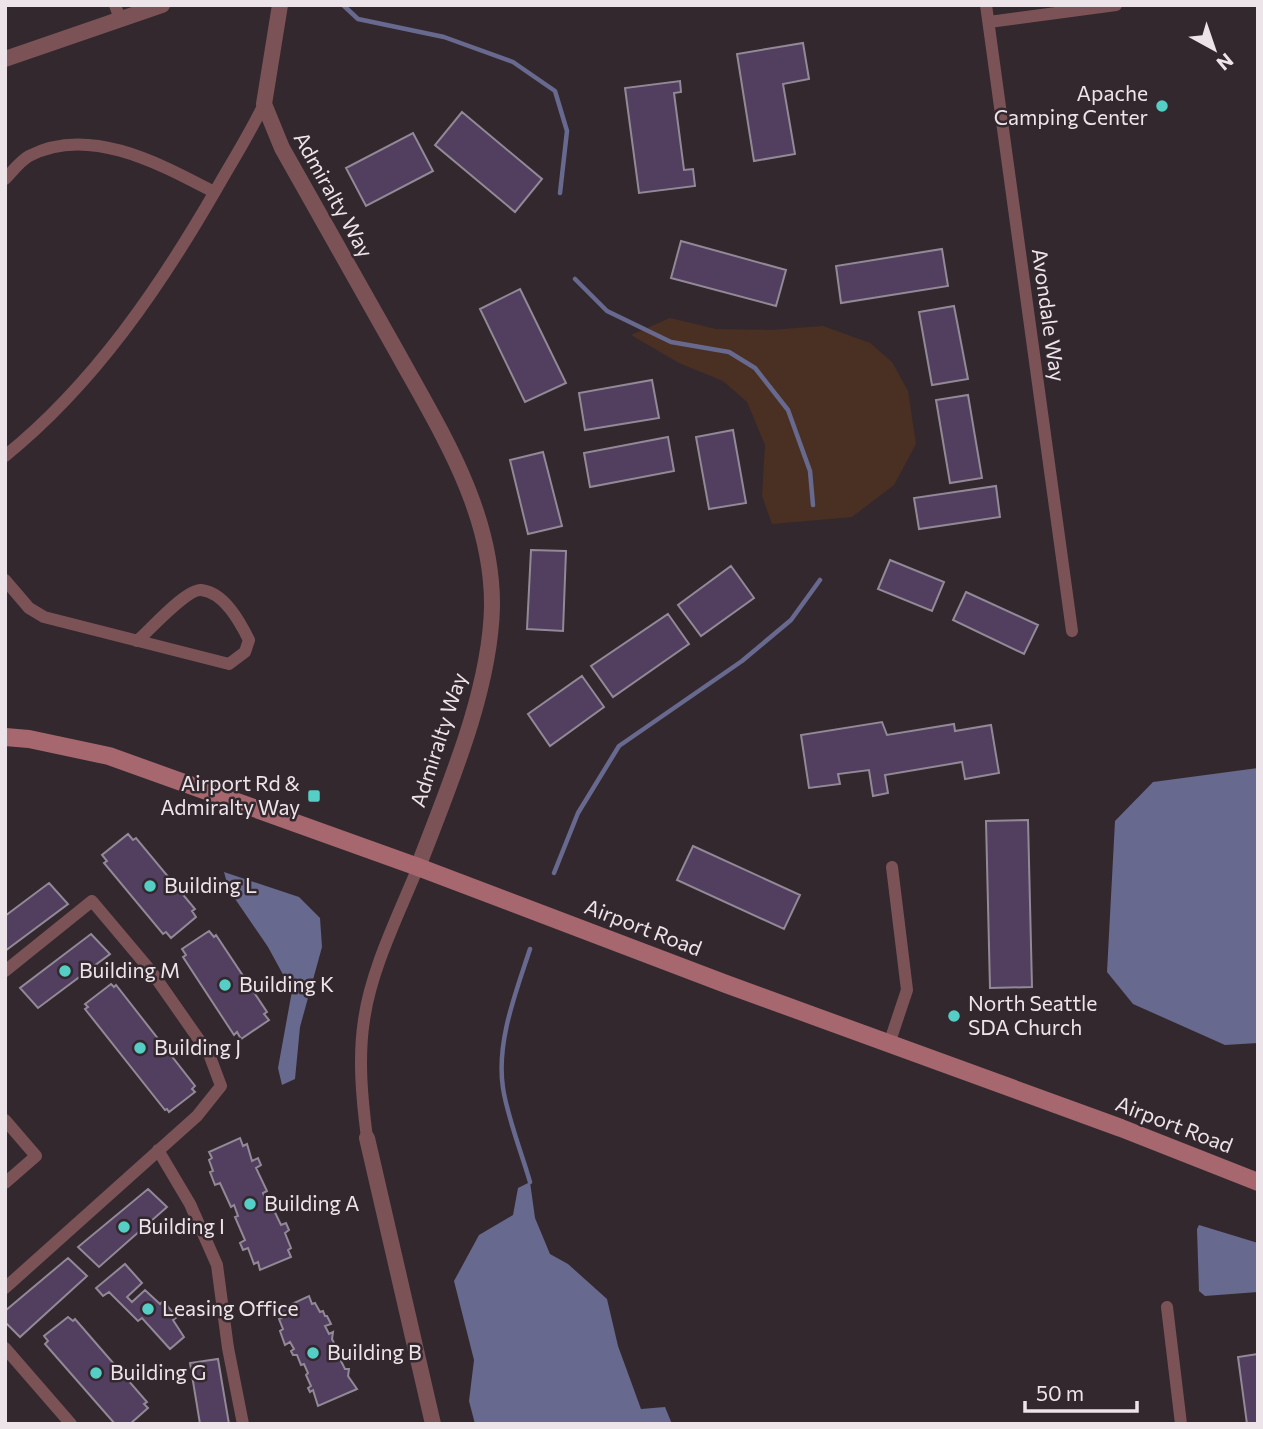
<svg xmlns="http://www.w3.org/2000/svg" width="1263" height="1429" font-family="Commissioner,sans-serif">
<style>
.green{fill:#4a2f23}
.water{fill:#67698e}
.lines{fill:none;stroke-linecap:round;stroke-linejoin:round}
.stream{stroke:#67698e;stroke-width:4.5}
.building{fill:#523e5e;stroke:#928997;stroke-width:2}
.minor{stroke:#7b5357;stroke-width:12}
.tertiary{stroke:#7b5357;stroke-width:16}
.secondary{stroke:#a6686e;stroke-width:18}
.poi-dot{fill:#55cec6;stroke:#34282f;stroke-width:2.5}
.labels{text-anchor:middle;stroke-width:5;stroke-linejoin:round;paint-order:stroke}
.poi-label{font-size:21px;fill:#ede4e9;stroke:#34282f;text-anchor:start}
.street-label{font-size:21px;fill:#ede4e9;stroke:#34282f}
</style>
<rect width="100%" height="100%" fill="#34282f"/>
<path class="green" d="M670 318 716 329 771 330 823 326 870 343 892 362 908 391 916 444 894 485 852 517 772 524 762 496 765 445 747 402 723 381 679 363 631 335Z"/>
<path class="water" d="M1258 768V1043L1225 1045 1133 1004 1107 972 1115 821 1153 782Z
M224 872 299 897 320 918 322 947 300 1027 295 1079 282 1085 278 1068 292 991 268 947 229 890Z
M530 1182 535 1218 550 1254 568 1264 607 1299 618 1346 641 1409 665 1407 672 1424H475L469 1401 474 1360 454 1281 479 1235 513 1215 518 1188Z
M1199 1225 1258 1243V1292L1205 1296 1199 1291 1197 1229Z"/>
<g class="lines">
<path class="stream" d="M343 5 358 19 444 37 513 62 555 91 567 131 560 193
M575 279 607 311 671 342 729 352 755 368 788 410 810 471 813 505
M554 873 578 813 619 746 742 661 791 620 820 580
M530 949C516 992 496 1042 503 1088 507 1116 522 1154 530 1182"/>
</g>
<path class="building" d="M803 43 809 79 783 84 795 154 754 161 737 54Z
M680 81 681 92 674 93 684 170 693 169 695 186 639 193 625 88Z
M462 112 542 179 515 212 435 145Z
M413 133 433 171 366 206 346 168Z
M681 241 786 270 776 306 671 278Z
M942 249 948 286 841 303 836 266Z
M520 289 566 383 525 402 480 309Z
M954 306 968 379 932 385 919 312Z
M652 380 659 418 585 430 579 393Z
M968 395 982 478 950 483 936 400Z
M733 430 746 503 709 509 696 437Z
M668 437 674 471 590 487 584 453Z
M543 452 562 526 528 534 510 460Z
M996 486 1000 517 919 529 914 498Z
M531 550 566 551 563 631 527 629Z
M890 560 944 582 932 611 878 589Z
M731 566 754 598 701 636 678 605Z
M966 592 1038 625 1024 654 953 620Z
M668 614 689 644 613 697 591 666Z
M582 676 604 707 550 746 528 714Z
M882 722 887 735 954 724 955 731 991 725 999 773 965 779 962 762 885 775 888 793 873 796 869 770 838 774 840 784 809 788 801 735Z
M1028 820 1032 987 990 988 986 821Z
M128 834 133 840 136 838 195 909 192 911 196 917 171 938 166 932 163 934 104 863 107 861 102 855Z
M693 846 800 895 784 929 677 880Z
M49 883 68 904 5 951V916Z
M209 931 214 937 216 935 267 1012 264 1014 269 1020 241 1039 237 1032 234 1035 183 957 186 955 182 949Z
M91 934 110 954 38 1008 20 988Z
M111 984 114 987 116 985 195 1086 192 1089 195 1092 169 1112 167 1109 165 1110 85 1009 88 1007 85 1004Z
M240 1138 243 1146 247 1144 252 1161 258 1158 261 1165 256 1168 267 1191 263 1193 267 1203 270 1202 281 1225 286 1223 289 1230 285 1233 291 1248 288 1250 291 1257 260 1270 258 1262 254 1264 248 1248 243 1250 240 1243 245 1240 235 1217 238 1216 234 1205 231 1207 220 1183 215 1185 210 1172 213 1171 209 1160 212 1158 209 1152Z
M148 1189 167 1207 99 1267 78 1247Z
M68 1258 87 1276 20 1337 5 1322V1311Z
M125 1264 142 1283 127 1297 132 1302 145 1290 160 1304 163 1301 177 1317 173 1320 184 1337 170 1349 142 1318 138 1321 109 1292 103 1296 96 1288Z
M309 1296 312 1304 315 1303 320 1312 323 1311 325 1316H327L331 1324 325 1326 329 1334 333 1332 332 1339 337 1349 333 1351 337 1360 340 1359 345 1369H349L348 1376 357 1389 318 1406 313 1390 310 1392 308 1388 311 1386 306 1375 308 1373 304 1364 301 1365 297 1355H293L291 1351 294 1349 290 1342 285 1345 280 1331 283 1329 279 1319 282 1318 279 1310Z
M68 1317 73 1321 75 1319 147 1402 144 1404 148 1408 130 1424H115L45 1344 48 1341 44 1336Z
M1258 1354V1424H1247L1238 1357Z
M218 1359 229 1424H200L190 1363Z"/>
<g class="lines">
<path class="minor" d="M115 5 120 19
M986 5 1072 631
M989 22 1116 5
M5 179C12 172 20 161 29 156 89 124 162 165 214 192
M5 456C94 384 160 287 217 188 233 160 250 133 264 104
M5 580 29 608 44 617 229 664 245 652 249 640C240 622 224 592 201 590 186 589 150 630 137 641
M5 971 92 901 151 971 209 1054 221 1086 197 1116 5 1288
M889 1044 907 990 892 867
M5 1120 36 1156 5 1183
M367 1138C362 1099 358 1059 364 1020 371 969 399 914 418 867
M158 1150 190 1204 217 1265 228 1348 243 1424
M1167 1307 1181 1424
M5 1348 71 1424"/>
<path class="tertiary" d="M280 5 264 104 282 148C320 216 359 284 397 352 441 432 493 512 492 607 490 692 448 788 418 867
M5 59 162 5
M367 1138 433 1424"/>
<path class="secondary" d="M5 737 29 739 109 756 418 867 726 984 1121 1128 1258 1182"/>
</g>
<g class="poi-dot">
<circle cx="1162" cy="106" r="7"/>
<rect x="307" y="789" width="14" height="14" rx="3.5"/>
<circle cx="150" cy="886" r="7"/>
<circle cx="65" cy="971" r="7"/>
<circle cx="225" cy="985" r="7"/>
<circle cx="954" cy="1016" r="7"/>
<circle cx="140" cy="1048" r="7"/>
<circle cx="250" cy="1204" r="7"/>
<circle cx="124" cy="1227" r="7"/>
<circle cx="148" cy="1309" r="7"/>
<circle cx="313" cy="1353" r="7"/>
<circle cx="96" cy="1373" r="7"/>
</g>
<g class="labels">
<g class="poi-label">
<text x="1148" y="101" text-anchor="end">Apache<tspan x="1148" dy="24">Camping Center</tspan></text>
<text x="300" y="791" text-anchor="end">Airport Rd &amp;<tspan x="300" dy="24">Admiralty Way</tspan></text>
<text x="164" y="893">Building L</text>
<text x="79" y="978">Building M</text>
<text x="239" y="992">Building K</text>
<text x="968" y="1011">North Seattle<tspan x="968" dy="24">SDA Church</tspan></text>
<text x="154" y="1055">Building J</text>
<text x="264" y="1211">Building A</text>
<text x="138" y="1234">Building I</text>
<text x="162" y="1316">Leasing Office</text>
<text x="327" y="1360">Building B</text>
<text x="110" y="1380">Building G</text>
</g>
<g class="street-label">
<text transform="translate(333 195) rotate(61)" y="7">Admiralty Way</text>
<text transform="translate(1048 315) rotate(82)" y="7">Avondale Way</text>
<text transform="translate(439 740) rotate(-72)" y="7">Admiralty Way</text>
<text transform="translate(643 928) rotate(21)" y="7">Airport Road</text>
<text transform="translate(1174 1125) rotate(21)" y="7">Airport Road</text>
</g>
</g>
<rect width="1263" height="1429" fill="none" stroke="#ede4e9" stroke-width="14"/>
<g transform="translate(1214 49) rotate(140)" stroke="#34282f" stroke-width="5" paint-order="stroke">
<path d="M0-5L12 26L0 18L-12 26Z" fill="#ede4e9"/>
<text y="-10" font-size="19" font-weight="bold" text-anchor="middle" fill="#ede4e9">N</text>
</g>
<path d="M1025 1401v10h112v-10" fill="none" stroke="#ede4e9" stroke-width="3.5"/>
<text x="1036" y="1401" font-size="21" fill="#ede4e9" stroke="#34282f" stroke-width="5" paint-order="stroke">50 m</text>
</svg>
